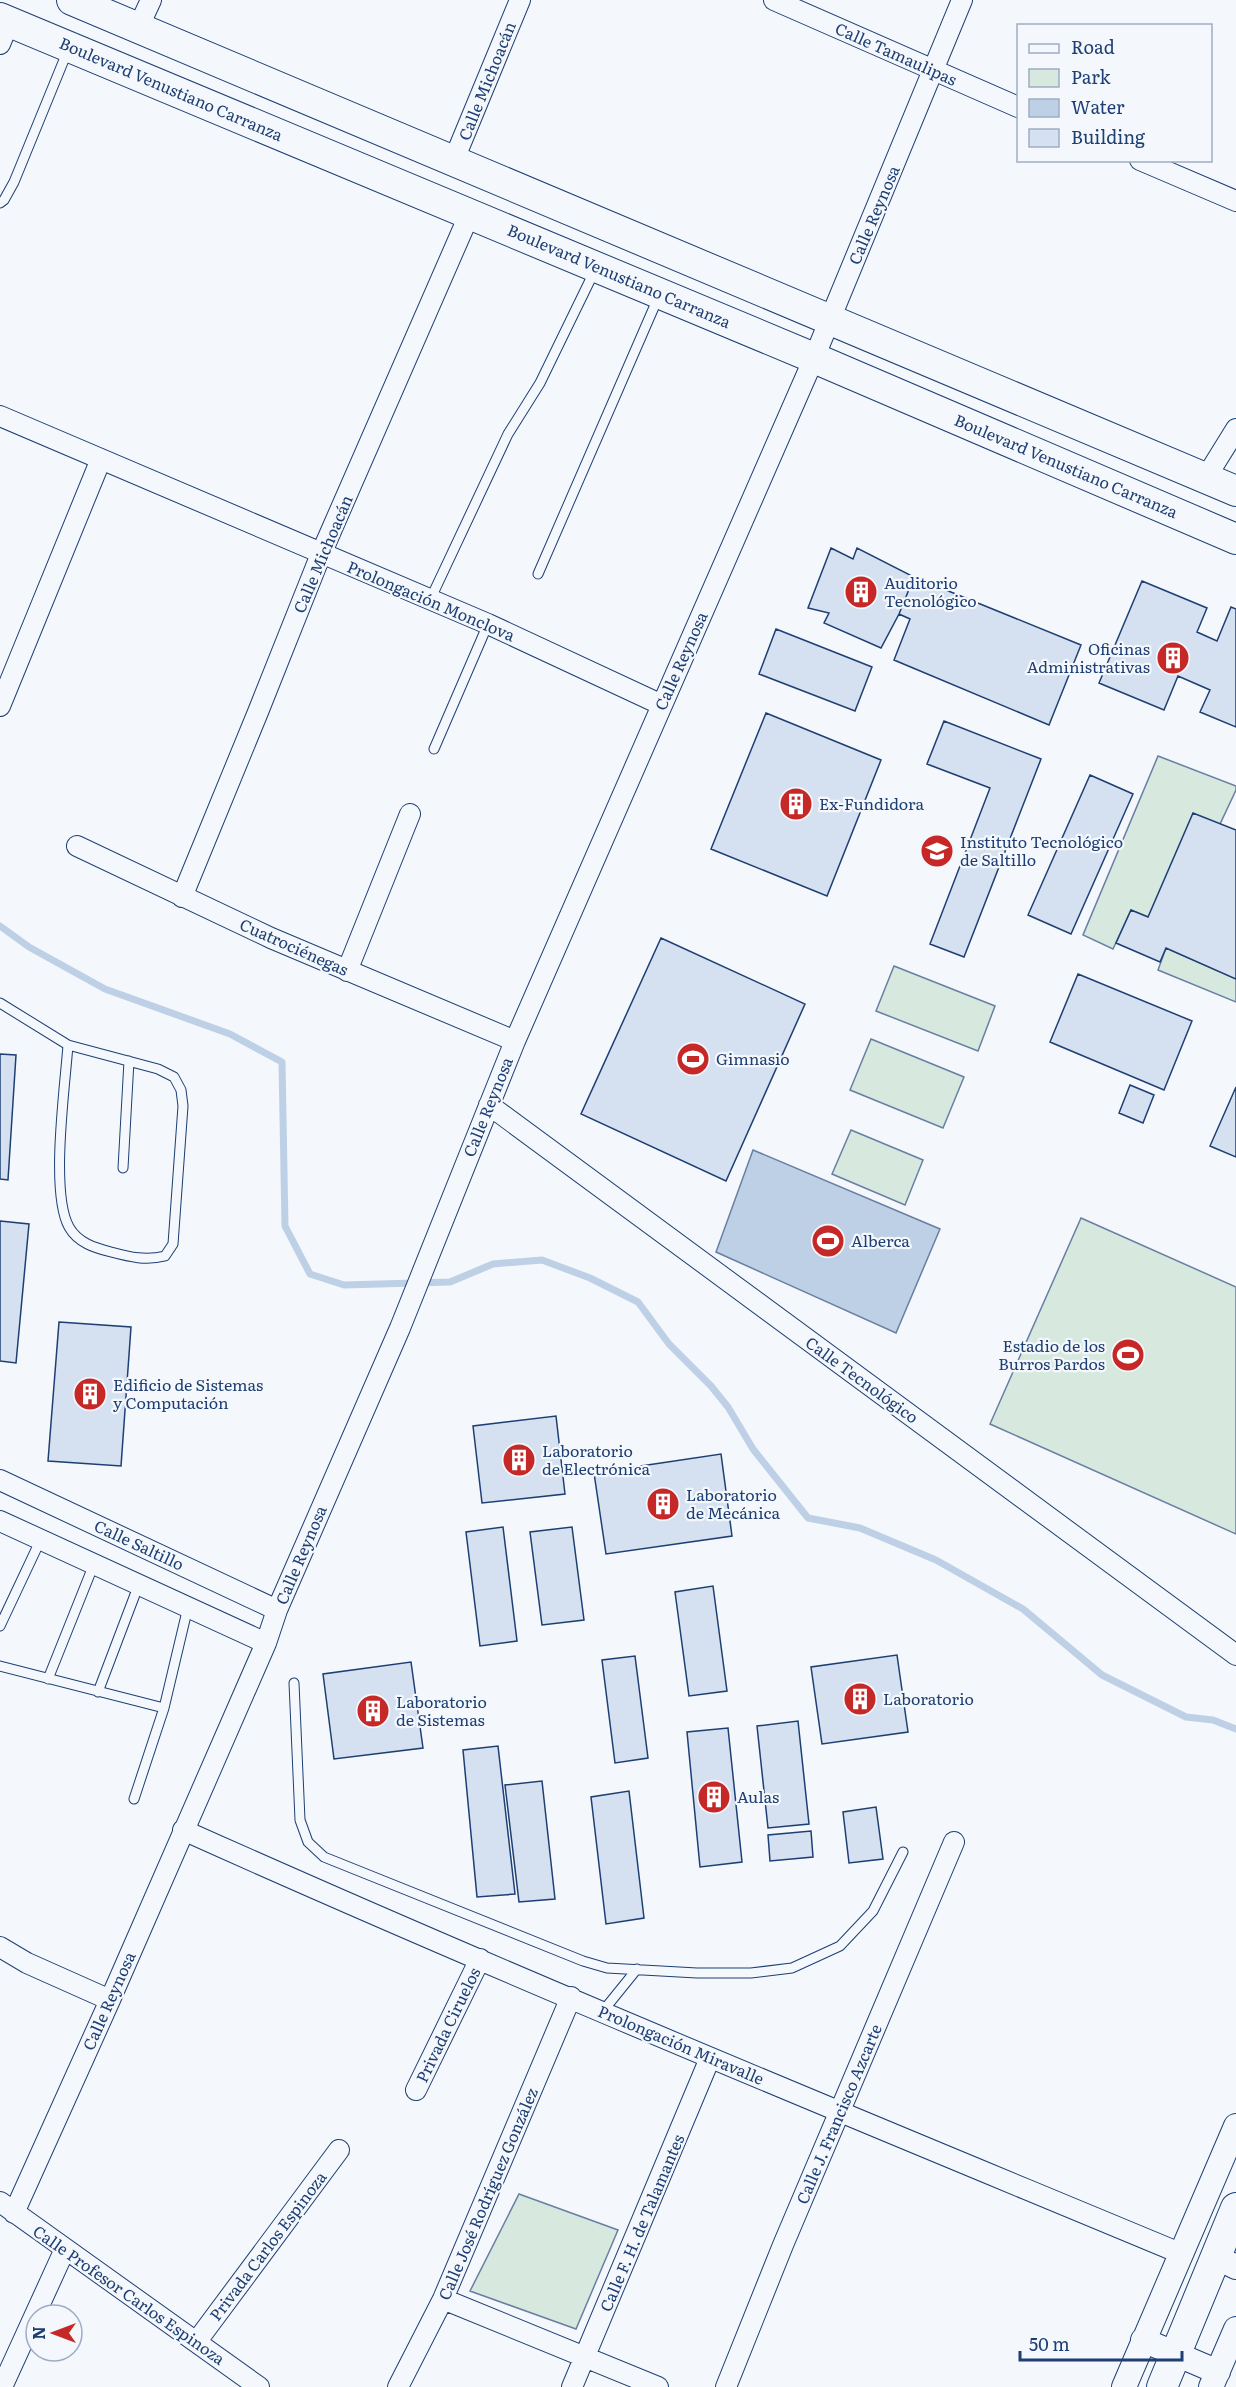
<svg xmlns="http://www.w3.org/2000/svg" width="1236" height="2387" font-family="Literata,serif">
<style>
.green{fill:#d7e8df;stroke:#687fa3;stroke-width:1.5}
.water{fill:#bed0e5;stroke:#687fa3;stroke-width:1.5}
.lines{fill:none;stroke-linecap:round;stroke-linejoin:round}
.stream{stroke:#bed0e5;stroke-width:7}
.building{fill:#d5e0f0;stroke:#1d3f73;stroke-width:1.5}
.service-casing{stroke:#1d3f73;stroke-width:11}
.minor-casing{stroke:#1d3f73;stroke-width:22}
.tertiary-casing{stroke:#1d3f73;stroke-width:26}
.primary-casing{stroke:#1d3f73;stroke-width:32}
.service{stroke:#f4f7fb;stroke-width:9}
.minor{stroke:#f4f7fb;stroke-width:20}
.tertiary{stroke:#f4f7fb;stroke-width:24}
.primary{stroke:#f4f7fb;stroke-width:30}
.labels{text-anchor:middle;stroke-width:4.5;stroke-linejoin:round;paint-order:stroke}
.street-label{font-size:16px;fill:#1d3f73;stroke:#f4f7fb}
.poi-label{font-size:16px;fill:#1d3f73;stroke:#f4f7fb;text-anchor:start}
</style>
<rect width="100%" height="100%" fill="#f4f7fb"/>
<path class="green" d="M1158 756 1236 786V790L1220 824 1148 917 1131 910 1113 949 1083 935Z
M1166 948 1236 979V1002L1158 970Z
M894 966 995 1006 978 1051 876 1011Z
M871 1039 964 1077 943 1128 850 1090Z
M851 1130 923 1160 905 1205 832 1174Z
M1081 1218 1236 1287V1534L990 1424Z
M519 2194 618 2230 576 2329 470 2291Z"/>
<path class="water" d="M753 1150 940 1229 896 1333 716 1252Z"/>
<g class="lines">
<path class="stream" d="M0 926 29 947 105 989 230 1034 282 1062 285 1226 310 1274 344 1285 450 1282 493 1264 542 1260 590 1278 638 1302 669 1344 711 1386 728 1407 753 1449 808 1518 860 1528 936 1560 1023 1609 1102 1675 1186 1717 1213 1720 1236 1729"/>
</g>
<path class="building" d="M831 548 853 559 857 548 914 577 899 614 881 648 824 623 829 613 808 608Z
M914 577 1081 645 1049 725 894 660 910 619 899 614Z
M1142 581 1207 608 1197 632 1217 641 1231 607 1236 609V727L1200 712 1210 690 1178 676 1164 710 1099 683Z
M776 629 872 667 855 711 759 674Z
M766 713 881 760 827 896 711 849Z
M944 721 1041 759 964 957 930 944 990 788 927 764Z
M1090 775 1133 794 1071 934 1028 915Z
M1193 813 1236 830V979L1166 948 1160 962 1116 943 1131 910 1148 917Z
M661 938 805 1004 726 1181 581 1114Z
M1078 974 1192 1021 1164 1090 1050 1042Z
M0 1054 16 1055 8 1180 0 1179Z
M1130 1085 1154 1095 1143 1123 1119 1113Z
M1236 1087V1157L1210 1146Z
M0 1221 29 1224 16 1363 0 1361Z
M59 1322 131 1327 121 1466 48 1461Z
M556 1416 565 1494 482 1503 473 1426Z
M721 1454 732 1536 606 1554 594 1473Z
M503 1527 517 1641 480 1646 466 1532Z
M572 1527 584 1620 542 1625 530 1532Z
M713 1586 727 1691 689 1696 675 1592Z
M897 1655 908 1732 822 1744 811 1667Z
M635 1656 648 1758 615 1763 602 1660Z
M411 1662 423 1748 334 1759 323 1674Z
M798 1721 809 1824 768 1828 757 1726Z
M728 1728 742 1862 700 1867 687 1732Z
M498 1746 515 1894 477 1897 463 1750Z
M542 1781 555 1899 519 1902 505 1785Z
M629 1791 644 1918 606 1924 591 1797Z
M876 1807 883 1859 849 1863 843 1812Z
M811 1831 813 1857 770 1861 768 1835Z"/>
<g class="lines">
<g class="service-casing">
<path id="service" d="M0 203 4 200 14 182 68 50
M538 574 658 298
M430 600 508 434 540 383 595 270
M434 749 488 624
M0 1003 68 1045 158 1069 174 1077 181 1090 183 1106 173 1244 165 1256C146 1261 130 1257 111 1252 95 1248 78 1243 69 1227 50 1193 65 1087 68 1045
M123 1168 129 1061
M0 1626 41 1539
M0 1666 164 1708 188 1607
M48 1679 94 1564
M294 1683 300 1820 308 1842 324 1857 583 1961 607 1968 697 1973H751L792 1968 840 1946 873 1911 903 1852
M98 1692 139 1584
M134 1799 164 1708
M603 2011 637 1969"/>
</g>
<g class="minor-casing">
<path id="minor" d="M774 0 1018 107
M138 28 151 0
M0 44 9 22
M1140 160 1236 201
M453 162 520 0
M0 416 488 624 662 705
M1205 479 1236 429
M0 706 101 459
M77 846 271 938 515 1041
M182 897 258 712 321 554 470 213
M347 971 410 814
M489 1105 1236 1655
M0 1480 277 1610
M0 1521 266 1643
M183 1830C513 1978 848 2115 1182 2254
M0 1947 27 1963 110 2000
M416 2090 480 1959
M0 2202 259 2387
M14 2213 110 2000 266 1643 277 1610 400 1328 515 1041 814 358 962 0
M443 2299 658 2387
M197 2341 339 2150
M2 2387 65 2249
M398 2387 443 2299 571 1997
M572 2387 710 2058
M726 2387 783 2245 954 1842"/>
</g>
<g class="tertiary-casing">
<path id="tertiary" d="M1230 2264 1236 2267
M1143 2340 1218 2372
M1124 2387 1236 2126
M1211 2387 1236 2329"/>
</g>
<g class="primary-casing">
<path id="primary" d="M72 0 1236 491
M0 18 814 358 1236 539
M1162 2387 1236 2208"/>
</g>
<use href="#service" class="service"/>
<use href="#minor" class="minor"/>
<use href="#tertiary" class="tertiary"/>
<use href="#primary" class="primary"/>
</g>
<defs>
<g id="building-disc" transform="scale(1.725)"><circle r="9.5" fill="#c62828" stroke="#f4f7fb"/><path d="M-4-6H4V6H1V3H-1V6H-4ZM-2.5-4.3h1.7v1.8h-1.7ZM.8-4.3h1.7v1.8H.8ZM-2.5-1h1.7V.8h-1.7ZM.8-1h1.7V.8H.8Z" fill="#fff"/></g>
<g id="university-disc" transform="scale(1.725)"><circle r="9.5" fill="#c62828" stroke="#f4f7fb"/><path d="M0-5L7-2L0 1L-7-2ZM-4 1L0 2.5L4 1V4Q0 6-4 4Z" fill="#fff"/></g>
<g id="stadium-disc" transform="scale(1.725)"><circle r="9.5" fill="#c62828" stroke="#f4f7fb"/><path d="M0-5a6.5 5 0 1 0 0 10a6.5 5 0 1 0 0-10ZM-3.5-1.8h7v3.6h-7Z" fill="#fff"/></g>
</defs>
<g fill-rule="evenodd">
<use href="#building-disc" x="861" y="592"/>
<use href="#building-disc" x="1173" y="658"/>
<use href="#building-disc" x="796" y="804"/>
<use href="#university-disc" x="937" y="851"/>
<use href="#stadium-disc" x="693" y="1059"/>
<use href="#stadium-disc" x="828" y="1241"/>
<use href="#stadium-disc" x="1128" y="1355"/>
<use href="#building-disc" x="90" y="1394"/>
<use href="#building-disc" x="519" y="1460"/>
<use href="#building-disc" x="663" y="1504"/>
<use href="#building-disc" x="860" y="1699"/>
<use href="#building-disc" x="373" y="1711"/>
<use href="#building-disc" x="714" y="1797"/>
</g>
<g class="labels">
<g class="street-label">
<text transform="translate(896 54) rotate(24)" y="6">Calle Tamaulipas</text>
<text transform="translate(487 81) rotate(-68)" y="6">Calle Michoacán</text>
<text transform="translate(171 89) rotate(23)" y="6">Boulevard Venustiano Carranza</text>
<text transform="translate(874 215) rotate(-67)" y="6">Calle Reynosa</text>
<text transform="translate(619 276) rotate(23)" y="6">Boulevard Venustiano Carranza</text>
<text transform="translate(1066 466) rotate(23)" y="6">Boulevard Venustiano Carranza</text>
<text transform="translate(323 554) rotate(-67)" y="6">Calle Michoacán</text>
<text transform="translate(431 601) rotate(23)" y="6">Prolongación Monclova</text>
<text transform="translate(681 661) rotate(-66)" y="6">Calle Reynosa</text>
<text transform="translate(294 947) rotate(24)" y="6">Cuatrociénegas</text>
<text transform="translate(488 1107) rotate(-68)" y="6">Calle Reynosa</text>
<text transform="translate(862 1380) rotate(36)" y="6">Calle Tecnológico</text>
<text transform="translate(139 1545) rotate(25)" y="6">Calle Saltillo</text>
<text transform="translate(301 1555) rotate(-67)" y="6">Calle Reynosa</text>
<text transform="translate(109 2001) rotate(-66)" y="6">Calle Reynosa</text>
<text transform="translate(448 2025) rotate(-64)" y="6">Privada Ciruelos</text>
<text transform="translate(681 2045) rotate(23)" y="6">Prolongación Miravalle</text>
<text transform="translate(839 2114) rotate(-67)" y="6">Calle J. Francisco Azcarte</text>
<text transform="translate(488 2194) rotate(-67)" y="6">Calle José Rodríguez González</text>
<text transform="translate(642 2223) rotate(-67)" y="6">Calle F. H. de Talamantes</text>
<text transform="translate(268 2246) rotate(-53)" y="6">Privada Carlos Espinoza</text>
<text transform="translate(129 2295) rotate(35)" y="6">Calle Profesor Carlos Espinoza</text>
</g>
<g class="poi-label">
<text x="884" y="589">Auditorio<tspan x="884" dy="18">Tecnológico</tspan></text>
<text x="1150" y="655" text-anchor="end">Oficinas<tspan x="1150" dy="18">Administrativas</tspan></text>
<text x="819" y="810">Ex-Fundidora</text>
<text x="960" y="848">Instituto Tecnológico<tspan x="960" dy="18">de Saltillo</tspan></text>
<text x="716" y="1065">Gimnasio</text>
<text x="851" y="1247">Alberca</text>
<text x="1105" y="1352" text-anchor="end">Estadio de los<tspan x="1105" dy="18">Burros Pardos</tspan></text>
<text x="113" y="1391">Edificio de Sistemas<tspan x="113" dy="18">y Computación</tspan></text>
<text x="542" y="1457">Laboratorio<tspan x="542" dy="18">de Electrónica</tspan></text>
<text x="686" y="1501">Laboratorio<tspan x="686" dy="18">de Mecánica</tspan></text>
<text x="883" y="1705">Laboratorio</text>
<text x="396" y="1708">Laboratorio<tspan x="396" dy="18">de Sistemas</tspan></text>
<text x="737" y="1803">Aulas</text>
</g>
</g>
<rect x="1017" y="24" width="195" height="138" fill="#f4f7fb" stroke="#9eadc5" stroke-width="1.5"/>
<rect x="1029" y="44" width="30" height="9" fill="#f4f7fb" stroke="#9eadc5" stroke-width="1.5"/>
<text x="1071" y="54" font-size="18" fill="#1d3f73">Road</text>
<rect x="1029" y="69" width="30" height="18" fill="#d7e8df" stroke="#9eadc5" stroke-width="1.5"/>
<text x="1071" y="84" font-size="18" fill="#1d3f73">Park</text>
<rect x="1029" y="99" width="30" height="18" fill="#bed0e5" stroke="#9eadc5" stroke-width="1.5"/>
<text x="1071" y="114" font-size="18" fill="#1d3f73">Water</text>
<rect x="1029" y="129" width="30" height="18" fill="#d5e0f0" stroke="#9eadc5" stroke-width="1.5"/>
<text x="1071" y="144" font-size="18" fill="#1d3f73">Building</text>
<g transform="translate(54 2333) rotate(270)"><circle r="28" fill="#f4f7fb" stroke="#9eadc5" stroke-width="1.5"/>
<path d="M0-4.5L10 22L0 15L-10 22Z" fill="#c62828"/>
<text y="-9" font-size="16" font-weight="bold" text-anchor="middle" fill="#1d3f73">N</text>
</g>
<path d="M1020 2351v9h162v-9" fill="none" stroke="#1d3f73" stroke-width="3"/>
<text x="1029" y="2351" font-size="18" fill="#1d3f73" stroke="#f4f7fb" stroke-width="4.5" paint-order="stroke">50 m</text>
</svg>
